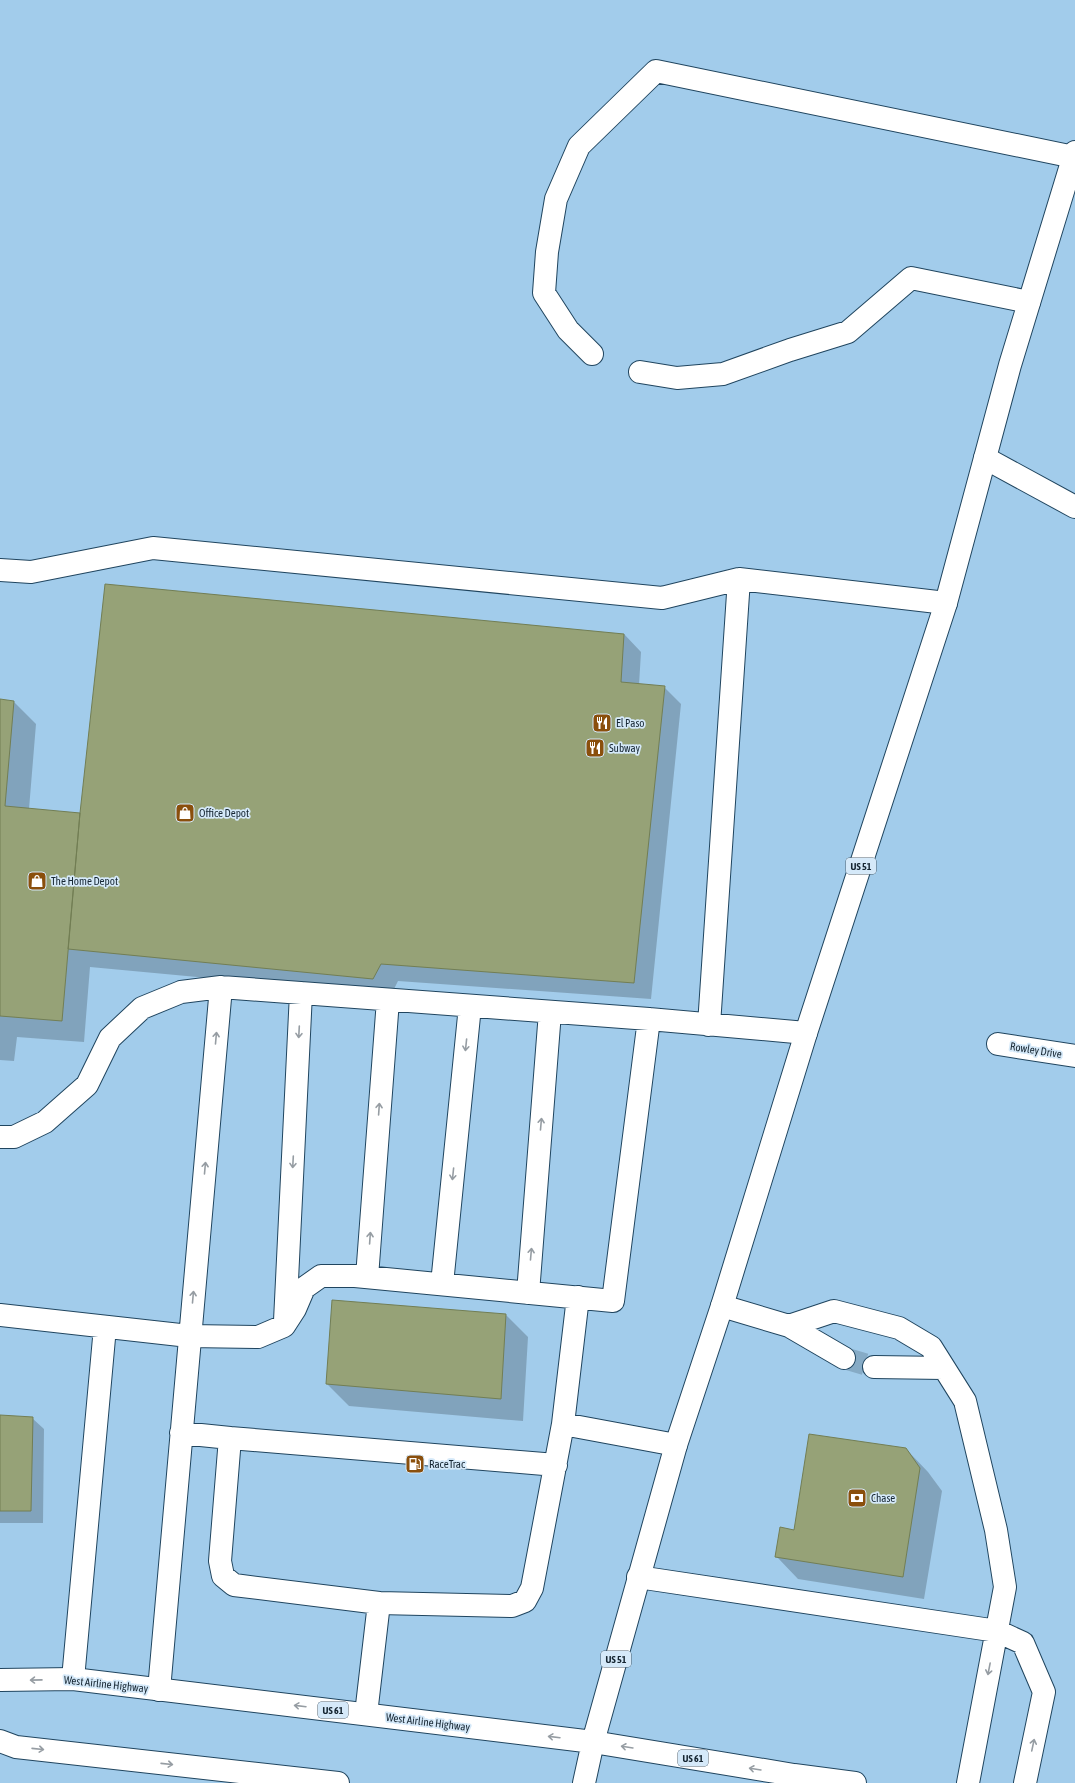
<svg xmlns="http://www.w3.org/2000/svg" width="1075" height="1783" font-family="'Asap Condensed',sans-serif">
<style>
.shadow{fill:#0003}
.building{fill:#96a277;stroke:#727e54}
.lines{fill:none;stroke-linecap:round;stroke-linejoin:round}
.minor-tunnel{stroke:#86abc6;stroke-width:22;stroke-dasharray:22 11;stroke-linecap:butt}
.minor-casing{stroke:#20455f;stroke-width:24}
.highway-casing{stroke:#20455f;stroke-width:24}
.minor{stroke:#fff;stroke-width:22}
.highway{stroke:#fff;stroke-width:22}
.oneway{stroke:#969da3}
.labels{text-anchor:middle;stroke-width:3.5;stroke-linejoin:round;paint-order:stroke}
.shield{fill:#d5e9f9;stroke:#4f606e;stroke-width:1}
.shield-label{font-size:10px;font-weight:bold;fill:#162632}
.poi-label{font-size:11px;fill:#162632;stroke:#d5e9f9;text-anchor:start}
.street-label{font-size:11px;fill:#162632;stroke:#d5e9f9}
</style>
<rect width="100%" height="100%" fill="#a2cceb"/>
<path class="shadow" d="M624 634 641 652 639 685 664 687 681 704 651 999 398 981 391 995 90 967 84 1042 17 1037 14 1061 0 1060V701L14 702 36 724 29 809 81 814Z
M506 1315 528 1337 523 1421 349 1406 327 1384Z
M0 1416 32 1418 44 1429 43 1523H0Z
M906 1449 928 1472 942 1491 924 1599 798 1579 777 1557 795 1531Z"/>
<path class="building" d="M105 584 624 634 621 682 665 686 634 983 381 964 373 979 68 949 80 813Z
M0 699 14 701 5 806 80 813 62 1021 0 1016Z
M332 1300 506 1314 501 1399 326 1384Z
M0 1415 33 1417 31 1511H0Z
M809 1434 906 1448 920 1468 903 1577 775 1557 780 1527 794 1530Z"/>
<g class="lines">
<path class="minor-tunnel" d="M844 1358 874 1367"/>
<g class="minor-casing">
<path id="minor" d="M592 354 568 330 544 293 547 252 556 199 579 146 656 71 1074 157
M640 372 677 378 723 374 790 350 848 332 911 278 1029 302
M985 458 1075 507
M0 570 31 572 153 548 662 598 739 579 946 603
M709 1025 739 579
M998 1044 1075 1056
M0 1137H14L45 1122 87 1085 110 1038 142 1008 181 992 221 987 649 1019 806 1033
M367 1277 388 1000
M442 1284 470 1006
M528 1293 550 1012
M722 1306 789 1326 834 1311 899 1328 931 1347 965 1401 996 1530 1005 1587 968 1783
M0 1315 189 1336 258 1337 284 1326 295 1309 304 1288 321 1276H355L613 1301 649 1019
M285 1321 301 993
M789 1326 844 1358
M874 1367 944 1368
M563 1424 676 1445
M181 1433 230 1438
M638 1577 997 1631 1023 1643 1044 1692 1025 1783
M379 1603 234 1585 223 1576 220 1561 230 1438 556 1465
M73 1679 105 1327
M159 1690 221 987
M366 1714 379 1603 512 1606 525 1601 532 1588 563 1424 578 1297"/>
</g>
<g class="highway-casing">
<path id="highway" d="M0 1680 73 1679 593 1742 794 1775 855 1783
M0 1741 16 1747 338 1783
M584 1783 593 1742 676 1445 722 1306 806 1033 946 603 1010 365 1075 152"/>
</g>
<use href="#minor" class="minor"/>
<use href="#highway" class="highway"/>
</g>
<defs><path id="oneway-shaft" d="M-6 0H5M1.5-3L5.5 0L1.5 3" fill="none" stroke-width="1.6" stroke-linecap="round" stroke-linejoin="round"/></defs>
<g class="oneway">
<use href="#oneway-shaft" transform="translate(299 1032) rotate(93)"/>
<use href="#oneway-shaft" transform="translate(216 1038) rotate(-85)"/>
<use href="#oneway-shaft" transform="translate(466 1045) rotate(96)"/>
<use href="#oneway-shaft" transform="translate(379 1109) rotate(-86)"/>
<use href="#oneway-shaft" transform="translate(541 1124) rotate(-85)"/>
<use href="#oneway-shaft" transform="translate(293 1162) rotate(93)"/>
<use href="#oneway-shaft" transform="translate(205 1168) rotate(-85)"/>
<use href="#oneway-shaft" transform="translate(453 1174) rotate(96)"/>
<use href="#oneway-shaft" transform="translate(370 1238) rotate(-86)"/>
<use href="#oneway-shaft" transform="translate(531 1254) rotate(-85)"/>
<use href="#oneway-shaft" transform="translate(193 1297) rotate(-85)"/>
<use href="#oneway-shaft" transform="translate(989 1669) rotate(101)"/>
<use href="#oneway-shaft" transform="translate(36 1680) rotate(179)"/>
<use href="#oneway-shaft" transform="translate(300 1706) rotate(-173)"/>
<use href="#oneway-shaft" transform="translate(554 1737) rotate(-173)"/>
<use href="#oneway-shaft" transform="translate(1033 1745) rotate(-78)"/>
<use href="#oneway-shaft" transform="translate(627 1747) rotate(-171)"/>
<use href="#oneway-shaft" transform="translate(38 1749) rotate(6)"/>
<use href="#oneway-shaft" transform="translate(167 1764) rotate(6)"/>
<use href="#oneway-shaft" transform="translate(755 1769) rotate(-171)"/>
</g>
<defs>
<g id="restaurant-square" transform="scale(1)"><rect x="-9" y="-9" width="18" height="18" rx="4" fill="#8a4f0c" stroke="#d5e9f9"/><path d="M-5-6h1v4h1v-4h1v4h1v-4h1v5L-1.5 .5V6h-2V.5L-5-1ZM5-6V6H3V1.5H1.5Q1.5-4 5-6Z" fill="#fff"/></g>
<g id="shop-square" transform="scale(1)"><rect x="-9" y="-9" width="18" height="18" rx="4" fill="#8a4f0c" stroke="#d5e9f9"/><path d="M-5-2.5h2.3a2.7 3.5 0 0 1 5.4 0H5L5.5 6h-11ZM-1.5-2.5h3a1.5 2.3 0 0 0-3 0Z" fill="#fff"/></g>
<g id="fuel-square" transform="scale(1)"><rect x="-9" y="-9" width="18" height="18" rx="4" fill="#8a4f0c" stroke="#d5e9f9"/><path d="M-5.5-6h7V0h2V4h1.3V-2.5L3-4.5l.8-.8L6-3V5H2.5V1h-1V6h-7ZM-4.2-4.7v3.2H.2V-4.7Z" fill="#fff"/></g>
<g id="bank-square" transform="scale(1)"><rect x="-9" y="-9" width="18" height="18" rx="4" fill="#8a4f0c" stroke="#d5e9f9"/><path d="M-6-4H6V4H-6ZM0-2.3a2.3 2.3 0 1 0 0 4.6a2.3 2.3 0 1 0 0-4.6Z" fill="#fff"/></g>
</defs>
<g fill-rule="evenodd">
<use href="#restaurant-square" x="602" y="723"/>
<use href="#restaurant-square" x="595" y="748"/>
<use href="#shop-square" x="185" y="813"/>
<use href="#shop-square" x="37" y="881"/>
<use href="#fuel-square" x="415" y="1464"/>
<use href="#bank-square" x="857" y="1498"/>
</g>
<g class="labels">
<g class="shield">
<rect x="846" y="858" width="30" height="16" rx="3"/>
<rect x="601" y="1651" width="30" height="16" rx="3"/>
<rect x="318" y="1702" width="30" height="16" rx="3"/>
<rect x="678" y="1750" width="30" height="16" rx="3"/>
</g>
<g class="shield-label">
<text x="861" y="870">US 51</text>
<text x="616" y="1663">US 51</text>
<text x="333" y="1714">US 61</text>
<text x="693" y="1762">US 61</text>
</g>
<g class="poi-label">
<text x="616" y="727">El Paso</text>
<text x="609" y="752">Subway</text>
<text x="199" y="817">Office Depot</text>
<text x="51" y="885">The Home Depot</text>
<text x="429" y="1468">RaceTrac</text>
<text x="871" y="1502">Chase</text>
</g>
<g class="street-label">
<text transform="translate(1036 1050) rotate(9)" y="4">Rowley Drive</text>
<text transform="translate(106 1684) rotate(6)" y="4">West Airline Highway</text>
<text transform="translate(428 1722) rotate(7)" y="4">West Airline Highway</text>
</g>
</g>
</svg>
